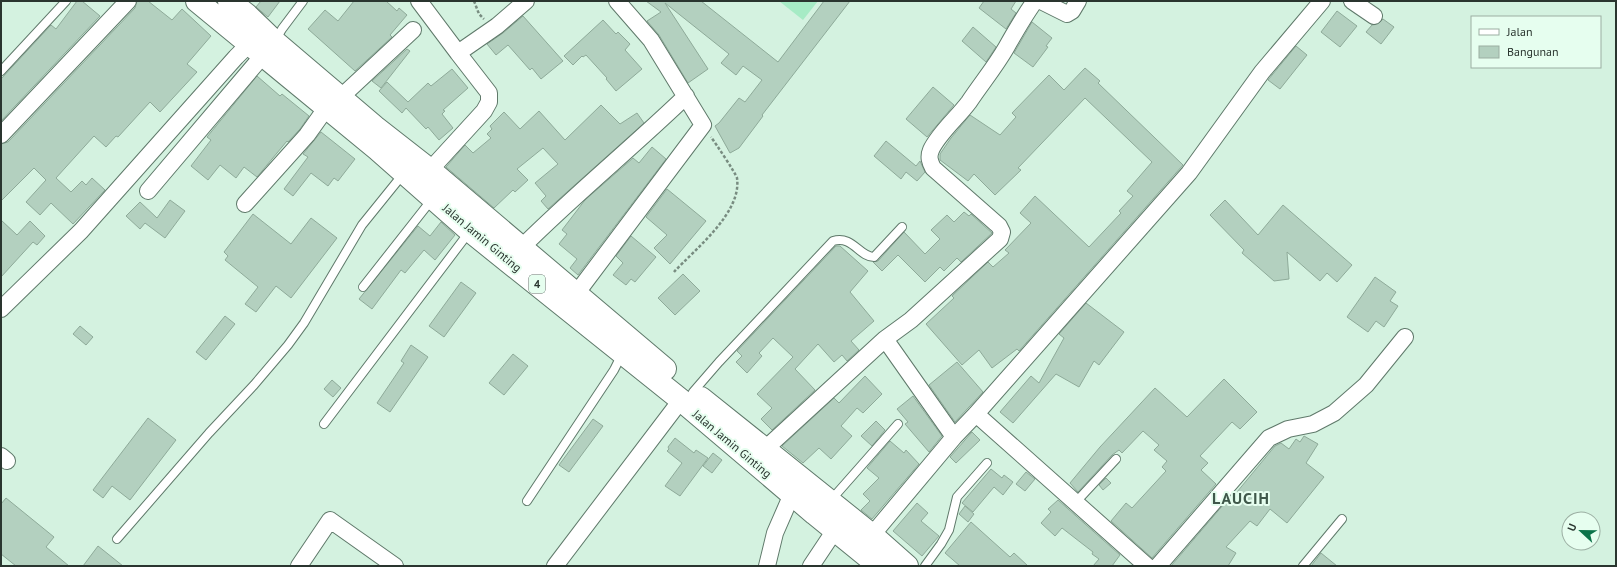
<svg xmlns="http://www.w3.org/2000/svg" width="1617" height="567" font-family="'PT Sans',sans-serif">
<style>
.green{fill:#a6ebc5}
.building{fill:#b3d0bf;stroke:#8eaa99}
.lines{fill:none;stroke-linecap:round;stroke-linejoin:round}
.service-casing{stroke:#5f796a;stroke-width:10}
.minor-casing{stroke:#5f796a;stroke-width:18}
.trunk-casing{stroke:#5f796a;stroke-width:24}
.path{stroke:#788c80;stroke-width:2.5;stroke-dasharray:3 2;stroke-linecap:butt}
.service{stroke:#fff;stroke-width:8}
.minor{stroke:#fff;stroke-width:16}
.trunk{stroke:#fff;stroke-width:22}
.labels{text-anchor:middle;stroke-width:4;stroke-linejoin:round;paint-order:stroke}
.shield{fill:#e6feef;stroke:#627169;stroke-width:1}
.shield-label{font-size:11px;font-weight:bold;fill:#2a352f}
.street-label{font-size:12px;fill:#2a352f;stroke:#e6feef}
.district-label{font-size:16px;font-weight:bold;letter-spacing:1px;fill:#3f584a;stroke:#e6feef}
</style>
<rect width="100%" height="100%" fill="#d4f2e0"/>
<path class="green" d="M779 1H818L803 20Z"/>
<path class="building" d="M77 1H82L100 16 1 121V79L51 25 56 29Z
M137 1H148L172 20 182 9 211 36 187 64 197 72 160 112 150 102 118 137 116 136 106 147 94 136 56 178 71 192 82 181 86 185 92 178 105 190 73 224 51 203 40 215 26 202 46 180 34 168 1 201V144L8 142 135 8Z
M261 1H280L268 17 256 7Z
M354 1H386L397 11 399 8 407 15 390 35 392 37 355 71 308 29 325 10 338 21Z
M646 1H701L778 62 824 1H850L762 115 763 116 739 148 730 153 715 126 719 123 739 98 745 102 762 80 743 66 736 75 721 63 729 54 665 3 708 69 688 83 659 35 647 21 661 12Z
M984 1H1016L1011 9 1016 13 1006 29 979 8Z
M1337 11 1357 26 1340 47 1321 32Z
M523 16 563 61 541 79 532 68 530 70 508 45 496 55 487 44 503 33Z
M1383 19 1394 27 1381 44 1366 32 1372 25 1378 24Z
M603 20 616 34 618 32 630 44 625 50 642 69 616 91 606 79 607 78 586 55 583 57 582 56 573 65 564 56Z
M1032 22 1052 38 1046 46 1048 47 1033 67 1014 53Z
M973 27 996 47 986 62 962 41Z
M1296 46 1307 55 1280 89 1268 80Z
M407 49 410 51 381 88 372 81Z
M1085 68 1100 81 1098 83 1183 165 1019 351 1017 349 992 368 979 350 962 365 926 324 954 298 952 296 988 262 993 267 1009 253 1005 250 1031 223 1020 213 1035 196 1089 247 1121 213 1119 211 1133 196 1127 191 1152 162 1085 98 1018 168 1021 170 995 195 974 174 968 181 940 160V154L951 138 970 115 1000 135 1016 117 1012 113 1049 75 1064 90Z
M452 69 468 88 443 110 445 111 442 114 453 128 439 140 428 127 426 129 406 108 402 113 379 91 387 82 408 102 428 83 431 86Z
M257 76 280 96 282 94 309 116 300 129 288 142 287 141 257 177 244 167 236 178 220 165 208 180 191 166 211 140 207 137Z
M933 87 954 105 927 137 906 119Z
M601 105 620 124 637 113 644 123 548 209 541 201 546 196 535 183 558 164 543 148 517 169 528 180 515 192 513 190 494 208 446 167 465 145 473 153 491 138 487 134 492 129 490 126 504 112 520 129 539 111 565 140Z
M321 132 355 159 338 181 334 178 328 186 311 173 293 196 284 189 308 157 303 154Z
M886 141 916 166 920 161 925 172 917 181 906 172 901 179 874 156Z
M652 147 666 159 578 275 570 268 577 259 559 244 567 234 562 230 585 200 633 158 639 163Z
M667 189 706 221 670 264 654 248 667 235 646 217Z
M170 200 185 211 165 238 145 223 140 229 126 216 140 202 157 218Z
M1225 200 1258 235 1283 205 1352 265 1337 282 1327 273 1320 281 1287 252 1289 279 1274 281 1242 253 1244 250 1210 215Z
M964 212 969 216 971 214 992 233 961 262 957 258 944 271 940 267 925 282 898 255 882 271 873 262 878 261 904 232 925 254 940 239 931 230 947 215 954 222Z
M253 214 291 244 311 218 337 238 291 298 276 286 256 312 245 304 258 287 225 260 228 256 224 252Z
M1 220 17 235 30 221 45 236 37 245 33 242 1 277Z
M441 222 455 235 435 260 424 250 405 273 401 270 372 309 359 299 418 226 430 236Z
M631 236 656 257 635 282 631 279 626 285 613 275 623 263 616 256Z
M836 246H840L868 271 850 292 874 321 851 341 859 350 847 361 842 355 834 362 818 344 795 369 815 390 772 430 761 419 772 408 757 394 793 357 773 338 759 353 762 356 747 373 736 362 742 356 737 351Z
M683 274 700 291 675 315 658 298Z
M1375 277 1396 292 1390 301 1398 306 1384 327 1376 321 1368 332 1347 317Z
M461 282 476 293 444 337 429 326Z
M1086 303 1124 332 1099 365 1094 361 1079 387 1056 374 1013 423 1000 412 1031 376 1039 383 1064 338 1059 334Z
M225 316 235 324 206 360 196 352Z
M80 326 93 337 86 345 73 334Z
M411 345 428 357 390 412 377 403 404 363 401 361Z
M513 354 528 366 504 395 489 383Z
M957 362 983 392 955 422 929 385Z
M865 376 882 394 863 413 857 408 841 426 852 436 831 459 819 448 803 463 782 446 834 398 839 403Z
M1224 379 1257 412 1240 429 1232 422 1200 456 1208 463 1201 470 1216 484 1152 558 1111 521 1126 503 1132 508 1166 471 1162 467 1167 461 1154 450 1159 445 1143 431 1122 453 1119 450 1112 455 1078 492 1070 483 1100 447 1155 388 1187 417Z
M332 380 341 388 333 397 324 389Z
M913 396 942 436 929 452 905 424 908 422 897 409Z
M148 418 176 440 130 500 112 486 103 498 93 490Z
M593 419 603 426 569 472 559 465Z
M876 421 885 430 872 446 861 436Z
M972 432 980 440 956 463 950 457Z
M1304 436 1318 444 1306 463 1324 477 1287 523 1270 509 1257 526 1250 521 1226 547 1236 553 1228 566H1171L1230 497 1232 498 1275 446 1281 443 1289 449 1296 439 1300 442Z
M675 438 694 453 696 450 708 458 680 496 665 486 682 463 667 451 669 449 668 447Z
M890 441 904 453 906 450 919 464 872 519 861 510 870 501 863 494 879 478 867 468Z
M713 453 722 460 712 473 703 466Z
M991 469 1002 478 1004 475 1013 482 1003 495 994 487 973 512 962 503Z
M1026 472 1035 479 1025 491 1016 484Z
M1106 478 1111 483 1103 490 1099 485Z
M6 498 54 537 46 547 69 566H16L1 554V504Z
M1058 500 1120 555 1112 566H1093L1099 559 1092 554 1093 552 1062 528 1055 536 1041 523 1051 512 1048 509Z
M917 503 928 513 921 521 939 536 922 556 893 531Z
M965 506 974 514 968 522 959 514Z
M971 522 1010 557 1014 553 1028 566H960L945 553Z
M98 546 123 566H83Z
M1321 553 1337 566H1311Z"/>
<g class="lines">
<g class="service-casing">
<path id="service" d="M275 41 282 29 303 1
M1 71 66 1
M363 287 433 198
M693 392 719 362 833 241C853 235 859 257 874 257L902 227
M324 424 470 231
M831 500 898 424
M527 501 614 370 622 354
M1075 503 1116 459
M117 539 209 433 254 385 288 345 304 323 362 225 404 173
M925 566 941 544 949 530 957 497 987 463
M1303 566 1342 519"/>
</g>
<g class="minor-casing">
<path id="minor" d="M419 1 458 53
M1041 1 1067 14 1072 11 1078 1
M1352 1 1374 16
M341 97 413 30
M1 135 128 1
M430 170 484 111 489 102V93L458 53 497 26 526 1
M148 191 270 47
M245 204 307 135 327 107
M521 248C574 195 632 148 686 96
M576 294 703 125 651 40 617 1
M1 309 81 231 236 57 249 44
M885 339 954 437
M976 414 1147 566
M765 449 885 339 911 320 1000 239 1002 232 999 226 933 168C930 162 928 157 931 150 938 134 958 117 969 102 981 84 995 67 1006 48 1015 32 1024 16 1035 1
M1 456 7 461
M872 535 954 437 976 414 1189 173 1262 72 1322 1
M299 566 330 520 395 566
M555 566 681 400
M767 566 775 533 792 494
M811 566 835 530
M1158 566 1269 438 1288 429 1313 424 1334 413 1366 385 1405 337"/>
</g>
<g class="trunk-casing">
<path id="trunk" d="M197 1 377 149 470 231 681 400 815 514 879 566
M229 1 246 14 275 42 375 127 430 170 665 369
M701 398 872 535 907 566"/>
</g>
<path class="path" d="M474 1 479 14 484 19
M674 272C695 249 742 213 737 178 735 172 716 144 711 137"/>
<use href="#service" class="service"/>
<use href="#minor" class="minor"/>
<use href="#trunk" class="trunk"/>
</g>
<g class="labels">
<rect class="shield" x="529" y="275" width="16" height="18" rx="3"/>
<g class="shield-label">
<text x="537" y="288">4</text>
</g>
<g class="street-label">
<text transform="translate(482 238) rotate(40)" y="4">Jalan Jamin Ginting</text>
<text transform="translate(732 444) rotate(40)" y="4">Jalan Jamin Ginting</text>
</g>
<g class="district-label">
<text x="1241" y="504">LAUCIH</text>
</g>
</g>
<rect width="1617" height="567" fill="none" stroke="#2a352f" stroke-width="4"/>
<rect x="1471" y="16" width="130" height="52" fill="#e6feef" stroke="#9baea2"/>
<rect x="1479" y="29" width="20" height="6" fill="#ffffff" stroke="#9baea2"/>
<text x="1507" y="36" font-size="12" fill="#2a352f">Jalan</text>
<rect x="1479" y="46" width="20" height="12" fill="#b3d0bf" stroke="#9baea2"/>
<text x="1507" y="56" font-size="12" fill="#2a352f">Bangunan</text>
<g transform="translate(1581 531) rotate(292)"><circle r="19" fill="#e6feef" stroke="#9baea2"/>
<path d="M0-3L7 15L0 10L-7 15Z" fill="#0c734a"/>
<text y="-6" font-size="11" font-weight="bold" text-anchor="middle" fill="#2a352f">U</text>
</g>
</svg>
